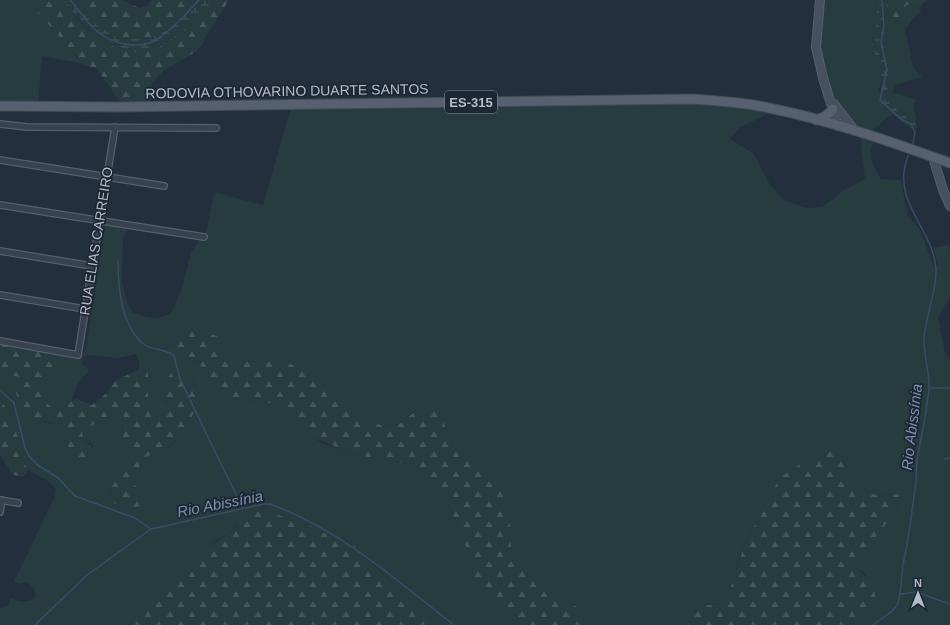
<svg xmlns="http://www.w3.org/2000/svg" width="950" height="625" font-family="Helvetica,sans-serif">
<style>
.green{fill:#263c3f}
.forest{fill:url(#forest-firs)}
.wetland{fill:url(#wetland-marsh)}
.lines{fill:none;stroke-linecap:round;stroke-linejoin:round}
.stream{stroke:#394c67;stroke-width:1.5}
.street-casing{stroke:#565f6c;stroke-width:8}
.secondary-casing{stroke:#565f6c;stroke-width:10}
.primary-casing{stroke:#414a57;stroke-width:11}
.street{stroke:#38414e;stroke-width:5.5}
.secondary{stroke:#465061;stroke-width:8}
.primary{stroke:#56606e;stroke-width:9}
.labels{text-anchor:middle;stroke-width:3.5;stroke-linejoin:round;paint-order:stroke}
.shield{fill:#1d2633;stroke:#878f9c;stroke-width:1}
.shield-label{font-size:13px;font-weight:bold;fill:#b4bcc9}
.street-label{font-size:14px;fill:#b4bcc9;stroke:#1d2633}
.water-label{font-size:15px;font-style:italic;fill:#7c92b1;stroke:#1d2633}
</style>
<defs>
<pattern id="forest-firs" width="22" height="20" patternUnits="userSpaceOnUse"><rect width="22" height="20" fill="#263c3f"/><path d="M5 1l3.5 6h-7zM16 11l3.5 6h-7z" fill="#435659"/></pattern>
<pattern id="wetland-marsh" width="20" height="14" patternUnits="userSpaceOnUse"><rect width="20" height="14" fill="#263c3f"/><path d="M1 5h8M5 5V1M11 12h8M15 12V8" fill="none" stroke="#435659"/></pattern>
</defs>
<rect width="100%" height="100%" fill="#242f3e"/>
<path class="green" d="M0 0H27L83 64 42 56 38 101 27 104 0 102Z
M823 0H877L875 54 882 79 879 90 884 108 893 115C884 117 879 129 870 129 837 128 821 66 819 40 819 27 822 13 823 0Z
M882 0H886L887 7 896 21 901 22 908 18 905 9 906 5 915 4 922 11 916 15 905 29 913 67 922 77 895 85 893 92 916 100 913 107 916 115V124L897 110 887 97V65L884 49Z
M705 102 773 111 739 128 730 139 754 154 770 185 784 200 803 207 812 208 822 207 846 189 865 179 860 137 874 141C867 157 873 166 881 179L901 180 908 217 919 227 934 267 938 266 937 259 933 248 948 245 950 250V297L938 317 945 353 950 359V625H859L870 609 866 575 855 567 858 558 888 519 898 510 894 493C882 495 874 498 865 489 849 487 846 474 844 460L831 451C812 457 794 466 780 479 769 503 754 524 743 548 736 564 734 590 724 603L707 604 696 610 687 625H589L578 608 514 563 510 549V528L505 500 454 445 447 432 440 413 415 410 396 426 381 425 368 420 357 409 334 395 312 373 256 361 245 362 232 359 222 350 221 343 195 328H179L173 335 183 357 201 365 227 399 260 401 284 406 291 411 299 429 321 442 356 455 400 462 424 470 430 475 443 495 463 536 476 581 506 609 530 625H439L388 580 353 544 340 536 324 533 302 521 288 520 282 516 236 524 231 532 214 542 192 571 141 609 130 625H0V609L9 605 10 598C19 602 27 604 35 598 36 590 34 587 27 582L20 584 14 582 55 496 56 489C49 478 29 473 27 468 13 443 22 424 0 400V372L19 377 28 382 20 383 15 392C21 402 24 416 32 424 74 413 55 457 88 460L93 446 84 439 82 433 87 428 117 412 124 416C123 424 121 435 124 442 131 456 134 451 132 469L116 478 108 494 134 483 139 473 143 459 147 456 163 453 185 433C186 417 198 408 199 389L192 381 185 377 163 398 162 408 157 415 151 412 148 404V370L139 369V360L136 354 119 358 86 355 83 358 82 363 89 370 77 385 71 401 62 411C49 409 44 401 40 389L53 376V353L80 359 86 349 105 224 129 228 123 238 122 283 128 304 132 312C146 318 157 321 171 313L182 288 191 253 207 229 214 192 263 205 291 108Z"/>
<path class="forest" d="M27 0H63C79 24 92 36 119 47 127 50 136 54 145 52 169 47 199 19 213 0H229L197 51 164 70 152 83 150 102 121 103 97 69 83 64Z
M76 0H123L139 8 147 6 152 0H202C189 11 175 27 159 34 126 49 92 29 76 0Z
M886 0H929L922 4 920 8 915 4 906 5C904 11 909 16 906 22 893 23 887 12 886 0Z
M178 328H195L219 337 222 350 232 359 245 362 283 361 312 373 334 395 358 409 368 420 381 425 396 426C415 415 416 400 441 413 445 424 447 436 455 446 470 464 496 478 505 500 513 520 508 542 514 563L578 608 589 625H530L484 594 476 581 463 536 454 517 443 495 430 475 424 470 400 462 356 455 305 434 299 429 291 411 284 406 260 401 227 399 208 388C205 368 204 364 183 357L176 360 169 351 173 335Z
M0 343 53 353V376L43 388 40 389C44 401 49 409 62 411L71 401 76 399 92 405 107 393 115 381 139 369 148 370V404L151 411 157 415C166 403 162 385 171 373L177 371 191 381 199 389 198 403 182 438 176 440 163 453 147 456 143 459 140 466 139 478 134 483 142 498 141 505C131 511 115 505 107 498L116 478 132 469C134 451 131 455 124 442 121 434 123 424 124 416L117 412 87 428 82 433 84 439 96 452 94 458C66 470 69 429 50 422 44 420 37 423 32 424 25 418 15 394 14 385L28 381 19 377 0 372Z
M0 400C22 424 14 444 28 470L23 477 14 475 11 472 8 466 0 455Z
M831 451 839 453C849 466 844 487 865 489 876 500 888 492 902 495L904 501 858 559 855 567C883 590 879 598 859 625H687L692 615 700 606 724 603 727 599 744 546 779 479C794 466 812 457 831 451Z
M262 511 282 516 288 520 302 521 324 533 340 536 353 544 388 580 439 625H130L141 609 151 598 192 571 207 548 231 532 242 518 248 513Z"/>
<path class="wetland" d="M63 0H76C92 29 126 49 159 34 175 27 189 11 202 0H213C199 20 170 47 145 52 113 58 80 24 63 0Z
M877 0H882L884 49 889 78 887 97 897 110 916 124 917 128H910L884 108 879 101 882 79 875 54Z"/>
<g class="lines">
<path class="stream" d="M70 0C79 10 88 24 98 32 113 44 139 50 156 40 169 33 189 11 199 0
M882 0 884 27 881 42 887 70 880 100 901 119 911 124 915 132 913 144
M118 261C118 289 121 327 145 345 154 351 166 348 174 356L180 379 242 507
M929 388H950
M0 390 14 403 25 448 29 456 39 466 58 478 75 496 135 518 151 529
M944 459 950 458
M900 594 916 592 950 604
M35 625 87 575 151 529 264 504H270C341 530 396 580 454 625
M873 625C880 619 895 612 898 603 902 591 901 577 903 564 909 540 911 515 915 490 917 480 916 470 917 460 921 435 928 410 929 385 929 369 923 353 924 337 926 314 937 292 936 269 933 227 890 202 908 156"/>
<g class="street-casing">
<path id="street" d="M0 124 27 127 216 128
M0 160 164 186
M0 205 204 237
M0 251 92 266
M0 295 85 309
M0 341 78 355 115 127
M0 500 18 503
M0 512 2 500"/>
</g>
<g class="secondary-casing">
<path id="secondary" d="M820 0 816 47 823 78 838 126
M834 104 855 131
M933 157 943 190 950 206"/>
</g>
<g class="primary-casing">
<path id="primary" d="M0 106 118 107 693 99C718 101 744 102 769 108 830 120 891 142 950 163
M816 120 826 116 833 109"/>
</g>
<use href="#street" class="street"/>
<use href="#secondary" class="secondary"/>
<use href="#primary" class="primary"/>
</g>
<g class="labels">
<rect class="shield" x="445" y="91" width="52" height="22" rx="3"/>
<g class="shield-label">
<text x="471" y="107">ES-315</text>
</g>
<g class="street-label">
<text transform="translate(287 91) rotate(-1)" y="5">RODOVIA OTHOVARINO DUARTE SANTOS</text>
<text transform="translate(96 241) rotate(-81)" y="5">RUA ELIAS CARREIRO</text>
</g>
<g class="water-label">
<text transform="translate(912 427) rotate(-83)" y="5">Rio Abissínia</text>
<text transform="translate(220 504) rotate(-11)" y="5">Rio Abissínia</text>
</g>
</g>
<g transform="translate(918 593)" stroke="#1d2633" stroke-width="3" paint-order="stroke">
<path d="M0-3L7 15L0 10L-7 15Z" fill="#b4bcc9"/>
<text y="-6" font-size="11" font-weight="bold" text-anchor="middle" fill="#b4bcc9">N</text>
</g>
</svg>
